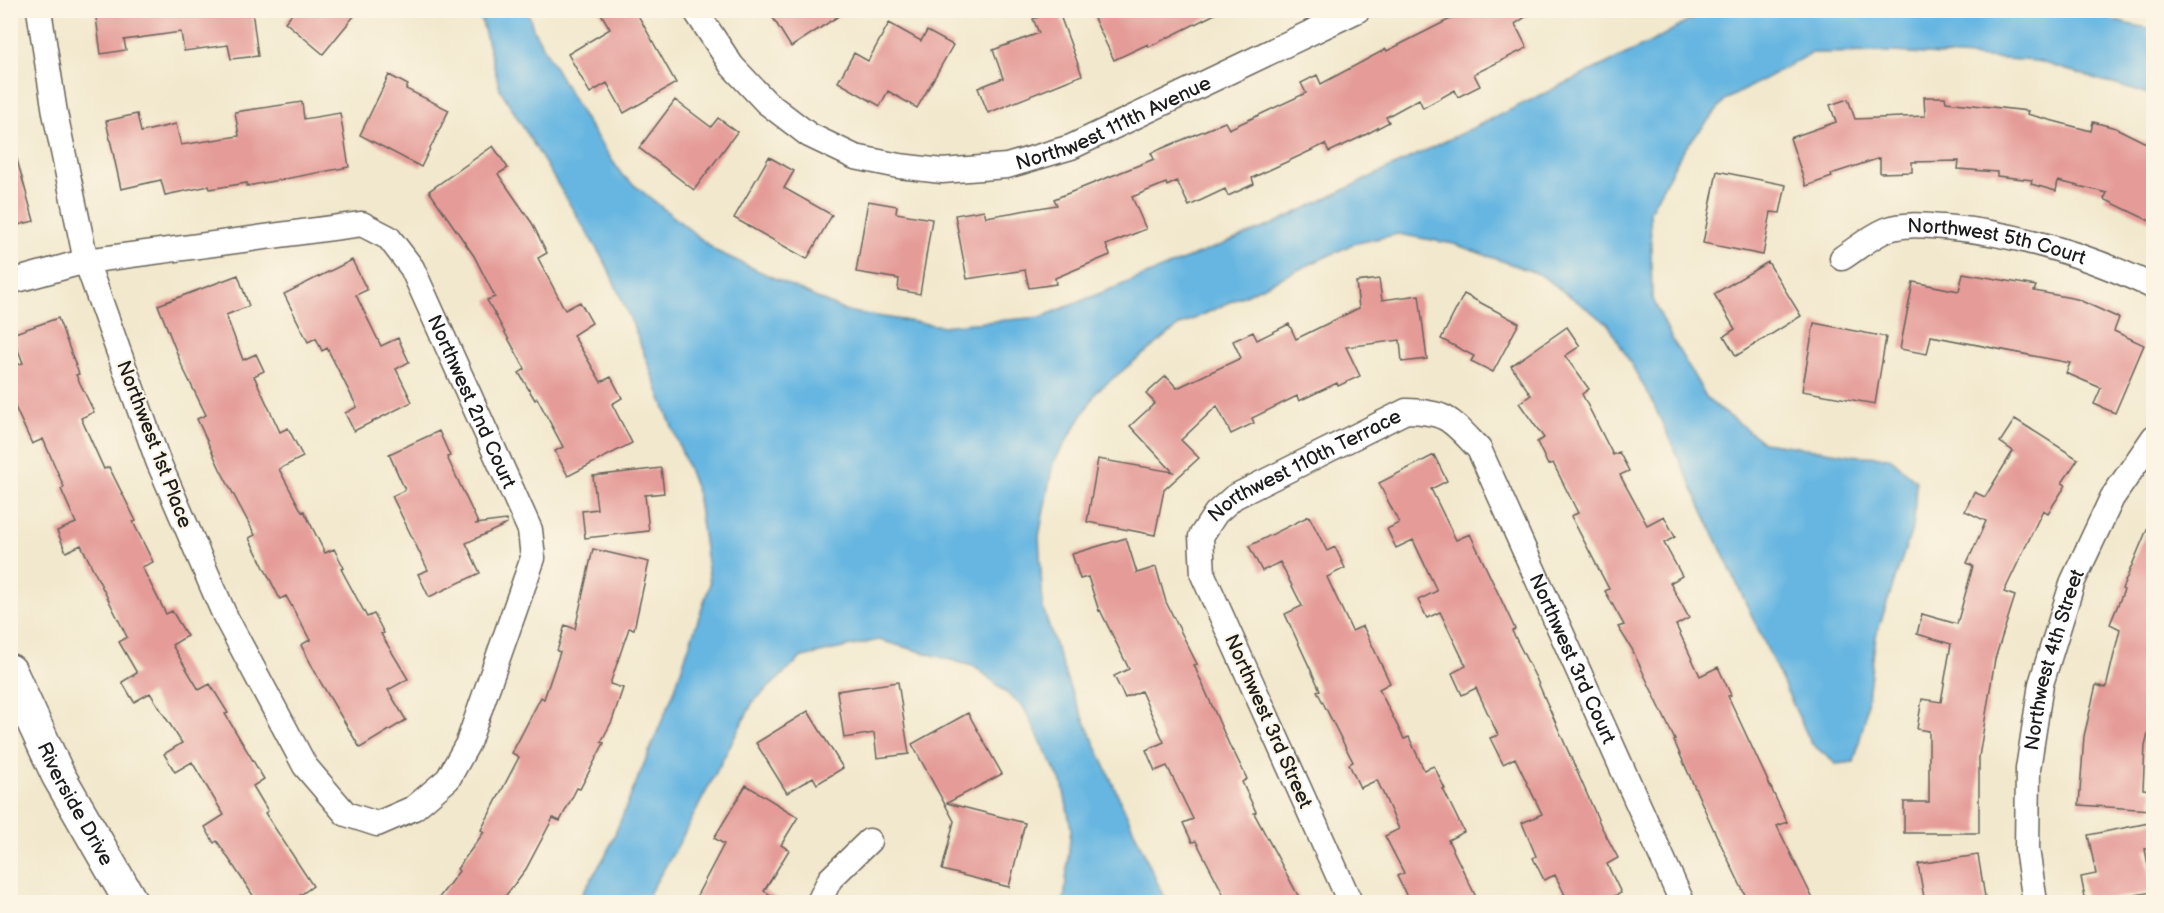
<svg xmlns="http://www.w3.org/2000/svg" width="2164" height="913" font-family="'Balsamiq Sans',sans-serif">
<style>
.water{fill:#66b6e1;stroke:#41697e;stroke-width:1.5}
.building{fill:#e59c99}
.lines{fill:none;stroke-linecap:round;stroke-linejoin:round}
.street-casing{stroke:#67635a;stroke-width:27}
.secondary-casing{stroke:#67635a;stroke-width:36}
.street{stroke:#fff;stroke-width:24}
.secondary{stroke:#fff;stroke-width:33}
.labels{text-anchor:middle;stroke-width:4.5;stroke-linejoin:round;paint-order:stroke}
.street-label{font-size:20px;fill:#1c1c1c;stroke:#fcf5e5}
</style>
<rect width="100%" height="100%" fill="#fcf5e5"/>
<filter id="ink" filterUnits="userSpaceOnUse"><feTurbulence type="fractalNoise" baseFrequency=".0167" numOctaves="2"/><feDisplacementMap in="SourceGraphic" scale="12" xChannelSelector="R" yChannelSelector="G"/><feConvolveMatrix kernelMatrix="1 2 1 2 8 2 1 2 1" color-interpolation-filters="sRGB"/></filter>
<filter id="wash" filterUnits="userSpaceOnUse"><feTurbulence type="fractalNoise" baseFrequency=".008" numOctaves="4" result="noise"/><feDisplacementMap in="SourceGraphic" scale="24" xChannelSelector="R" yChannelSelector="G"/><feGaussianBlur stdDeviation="1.35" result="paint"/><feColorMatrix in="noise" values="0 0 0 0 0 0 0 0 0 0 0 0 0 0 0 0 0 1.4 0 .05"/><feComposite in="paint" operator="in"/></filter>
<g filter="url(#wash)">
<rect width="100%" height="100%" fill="#f2e8cd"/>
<path class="water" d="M479 11H528L533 29 584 118 622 175 716 251 845 311 941 326 1041 317 1271 225 1651 42 1694 18 1700 11H2081L2127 24 2153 29V96L2037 61 1894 52 1812 53 1725 100 1682 152 1650 211 1652 297 1672 339 1708 400 1763 442 1859 456 1889 457 1916 481 1914 523 1876 636 1865 719 1854 762 1836 764 1811 743 1651 399 1608 324 1539 274 1454 244 1398 234 1353 244 1179 326 1097 391 1053 463 1039 536 1043 608 1069 686 1166 902H1064L1071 828 1063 786 1024 708 976 667 879 640 802 657 753 702 677 847 644 902H577L607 853 673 694 710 584 697 492 633 325 606 264 500 89Z"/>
<g id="blocks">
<path class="building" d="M95 10H252L258 56 231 59 228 45 184 51 181 32 124 40 126 50 101 54Z
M295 10H359L323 54 285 22Z
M599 10H635L676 83 624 113 607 83 590 93 568 54 610 29Z
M768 10H848L791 47Z
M1056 10H1058L1082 75 988 113 978 88 1003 78 993 50 1039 33 1033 19Z
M1090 10H1223L1149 47 1148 44 1114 60Z
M1468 10H1536L1515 24 1527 48 1474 74 1480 86 1458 97 1455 90 1423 108 1419 99 1386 117 1389 122 1363 136 1329 152 1325 144 1252 178 1254 184 1228 196 1225 189 1189 206 1177 181 1167 186 1166 183 1132 197 1146 229 1106 245 1110 255 1055 278 1056 284 1029 288 1025 270 967 279 955 215 984 210 986 217 1057 205 1054 199 1154 159 1151 153 1225 122 1229 129 1306 93 1301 83 1317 75 1321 84 1386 49 1387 51Z
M889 23 921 41 927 31 953 45 917 108 888 91 880 106 838 82 854 53 868 61Z
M389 75 408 85 406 89 449 110 421 167 360 135Z
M1924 97H1945L1946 102 2028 111 2027 114 2091 131 2093 122 2116 128 2154 147V223L2104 199 2107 193 2058 181 2056 191 2031 184 2032 180 1997 176V172L1958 169 1959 161 1912 162V172L1880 173V158L1831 174 1832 177 1806 186 1790 138 1836 122 1830 105 1848 99 1855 119 1925 116Z
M675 100 711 127 718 118 737 132 694 190 639 148Z
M302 102 304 119 340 113 349 167 247 186V183L210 189 209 186 165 195 161 180 121 189 106 121 137 114 141 132 176 124 181 145 239 136 235 112Z
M493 146 508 168 498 174 532 223 547 253 538 258 565 310 580 302 592 323 573 335 601 382 611 377 622 398 612 404 632 443 568 476 555 451 563 447 537 398 535 400 519 373 525 369 487 300 495 297 474 256 429 191Z
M16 156 34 221 10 227V157Z
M769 157 794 171 784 188 832 215 807 259 734 218Z
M1717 171 1786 185 1780 213 1771 212 1763 255 1703 243Z
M868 201 897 206 896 213 932 219 920 294 898 290 899 279 856 272Z
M352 260 367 290 356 295 381 346 398 338 409 362 396 369 412 402 354 431 345 413 357 407 327 348 322 351 316 338 308 342 284 294Z
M1768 262 1801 316 1736 356 1724 336 1735 329 1714 294Z
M1963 273 2036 286 2034 291 2077 299 2119 318 2114 331 2144 345 2115 413 2094 404 2101 388 2066 373 2070 363 1931 336 1927 354 1900 349 1913 282 1959 291Z
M238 275 249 306 226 315 243 360 256 354 264 371 254 376 280 432 288 428 303 457 279 469 302 512 304 511 325 553 334 549 344 568 341 569 367 617 374 614 384 633 381 634 408 679 388 690 406 720 360 748 321 683 301 645 310 640 286 596 280 599 249 538 255 535 220 469 197 419 206 415 182 366 158 305Z
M1379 279 1382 300 1419 295 1427 359 1402 362 1400 340 1346 347 1360 376 1338 386 1337 383 1299 401 1297 396 1252 418 1254 423 1231 434 1217 406 1181 440 1199 458 1164 490 1155 535 1087 522 1098 459 1173 472 1130 426 1155 403 1146 394 1166 376 1177 388 1241 358 1233 341 1253 332 1257 340 1289 324 1296 339 1359 308 1356 282Z
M1464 294 1519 323 1493 372 1471 361 1474 356 1441 339Z
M58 318 79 374 76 375 94 412 81 418 104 469 109 467 136 521 133 522 153 562 142 567 166 614 172 611 187 636 172 645 199 690 210 684 228 713 225 714 264 779 253 786 268 811 265 813 313 886 289 903H258L217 841 214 843 205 827 224 815 192 762 175 772 164 754 182 743 150 693 134 702 122 682 137 673 119 642 127 637 81 545 66 552 57 531 76 523 61 489 64 487 43 439 32 444 10 396V367L23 363 12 334Z
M1814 323 1886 337 1875 404 1802 391Z
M1567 327 1580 346 1565 356 1589 389 1582 394 1613 455 1619 452 1629 471 1620 475 1647 525 1664 516 1675 537 1664 543 1682 576 1670 583 1689 618 1676 625 1700 676 1718 667 1731 695 1728 696 1787 822 1777 826 1815 903H1749L1712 826 1674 741 1675 740 1632 649 1618 627 1624 625 1605 591 1609 589 1571 516 1578 513 1553 463 1548 465 1537 442 1544 438 1519 403 1531 395 1511 366Z
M2015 419 2078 459 2062 483 2066 485 2048 513 2043 510 2004 592 2015 596 1995 659 1979 757V833H1904V802H1929V731L1917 729 1922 699 1941 702 1951 644 1917 634 1922 614 1957 624 1973 566 1967 563 1986 521 1965 511 1974 492 1985 497 2013 451 2000 442Z
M439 431 450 456 447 457 478 523 475 524 506 520 507 524 466 543 480 573 429 597 418 574 428 570 392 496 405 490 389 454Z
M1434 455 1447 481 1431 489 1456 540 1470 534 1515 629 1512 631 1536 678 1601 826 1618 858 1607 864 1621 893 1600 903H1569L1555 875 1544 880 1533 858 1536 856 1522 823 1542 814 1515 758 1503 764 1490 738 1498 735 1476 688 1462 695 1452 673 1466 666 1440 612 1427 618 1418 600 1437 591 1413 540 1396 548 1387 529 1399 523 1379 483Z
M661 468 664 493 645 495 649 531 585 538 582 511 597 509 593 476Z
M2153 515 2154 711 2145 746 2143 789 2152 790 2151 810 2079 805 2084 736 2096 685 2106 688 2120 629 2110 624 2124 590 2122 589Z
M1309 516 1327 551 1335 547 1345 568 1327 577 1352 631 1363 626 1390 683 1379 689 1404 739 1409 737 1424 770 1434 766 1445 789H1443L1464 832 1448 840 1479 903H1410L1397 876 1404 873 1385 836 1399 829 1377 780 1360 788 1349 764 1353 762 1317 691 1320 690 1285 614 1302 606 1280 562 1262 571 1249 546Z
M1126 538 1137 573 1156 567 1166 602 1197 664 1194 665 1232 751 1233 750 1247 779 1242 782 1256 812 1254 813 1302 903H1228L1196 841 1192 842 1183 823 1193 819 1167 766 1155 771 1146 750 1164 742 1141 691 1125 698 1114 676 1129 669 1100 610 1099 611 1088 577 1080 579 1072 554Z
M593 549 649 562 634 629 629 628 610 684 623 688 612 721 601 742 604 743 580 789 577 788 560 821 553 818 526 869 500 903H435L459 871 457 869 484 832 481 830 519 757 512 753 541 697 544 699 560 652 557 651 565 625 575 629Z
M898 682 909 754 877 758 874 733 844 738 837 691Z
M808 711 843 768 817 784 813 777 787 793 756 743Z
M968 713 1002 774 947 803 1025 823 1009 887 942 870 954 821 912 744Z
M746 785 798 817 781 845 789 850 764 891 785 903H693L724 844 714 838Z
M2154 822V848L2145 849 2153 892 2111 899 2112 903H2086L2081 877 2096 874 2088 835Z
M1978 855 1986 903H1925L1918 864Z"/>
</g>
</g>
<g filter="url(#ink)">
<use href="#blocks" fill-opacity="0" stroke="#67635a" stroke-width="1.5"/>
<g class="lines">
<g class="street-casing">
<g id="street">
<path id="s1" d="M695 10 732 66 766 102 809 135 855 157 899 166 942 171 1007 166 1071 147 1358 10"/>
<path id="s2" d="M1842 258C1856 249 1874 234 1889 229 1906 223 1926 226 1944 227 2017 233 2087 255 2154 287"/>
<path id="s3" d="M10 282 86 261 362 224 389 238 412 268 530 530 533 558 468 743 448 779 414 808 377 824 346 814 305 766 225 616 158 461 86 261 55 113 39 10"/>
<path d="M819 902 830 879 869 841"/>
<path id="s4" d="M1350 902 1203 575 1201 536 1216 513 1234 497 1406 411C1448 412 1451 420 1479 449L1682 902"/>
<path id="s5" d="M2035 902 2027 849 2028 769 2041 684 2073 581 2112 498 2154 437"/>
</g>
</g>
<g class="secondary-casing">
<g id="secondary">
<path id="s6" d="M10 671 58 775 131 902"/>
</g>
</g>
<use href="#street" class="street"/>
<use href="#secondary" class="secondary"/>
</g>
</g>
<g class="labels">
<g class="street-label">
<text dy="7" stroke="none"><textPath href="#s1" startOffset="490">Northwest 111th Avenue</textPath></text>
<text dy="7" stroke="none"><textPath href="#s2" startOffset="165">Northwest 5th Court</textPath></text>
<text dy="7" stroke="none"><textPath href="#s3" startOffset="572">Northwest 2nd Court</textPath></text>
<text transform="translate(155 444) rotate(69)" y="7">Northwest 1st Place</text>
<text dy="7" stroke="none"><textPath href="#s4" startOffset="526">Northwest 110th Terrace</textPath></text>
<text dy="7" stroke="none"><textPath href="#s4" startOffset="957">Northwest 3rd Court</textPath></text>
<text dy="7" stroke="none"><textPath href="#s5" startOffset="246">Northwest 4th Street</textPath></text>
<text transform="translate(1269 721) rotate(66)" y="7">Northwest 3rd Street</text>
<text dy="7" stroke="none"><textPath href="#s6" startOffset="148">Riverside Drive</textPath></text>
</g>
</g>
<rect width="2164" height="913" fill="none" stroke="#fcf5e5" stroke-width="36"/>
</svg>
